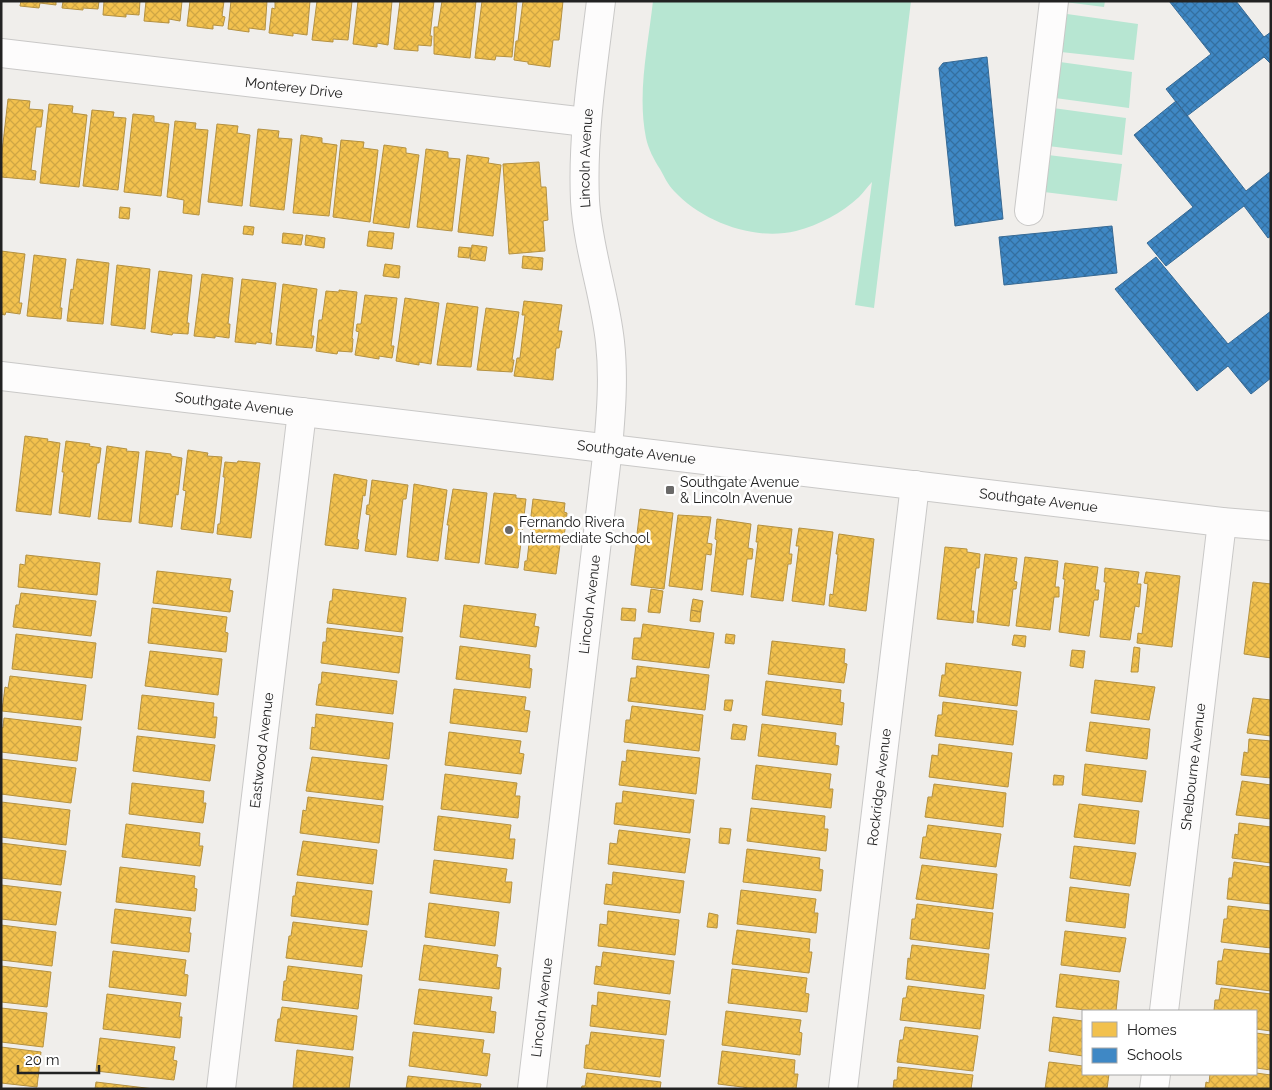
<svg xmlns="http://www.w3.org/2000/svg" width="1272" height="1090" font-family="Raleway,sans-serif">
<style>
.pitch{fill:#b7e6d2}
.homes{fill:url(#homes-cross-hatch);stroke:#b49141}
.schools{fill:url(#schools-cross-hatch);stroke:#366994}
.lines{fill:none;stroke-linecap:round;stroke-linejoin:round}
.minor-casing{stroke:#c9c8c7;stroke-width:30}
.minor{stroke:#fdfcfc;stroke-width:28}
.poi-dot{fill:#6a6968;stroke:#fff;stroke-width:2}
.labels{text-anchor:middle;stroke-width:5;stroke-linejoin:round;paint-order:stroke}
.street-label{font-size:14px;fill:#222;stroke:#fff}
.poi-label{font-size:14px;fill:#222;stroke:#fff;text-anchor:start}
</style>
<defs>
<pattern id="homes-cross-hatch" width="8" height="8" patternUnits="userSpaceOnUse" patternTransform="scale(1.25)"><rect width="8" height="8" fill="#f2c14e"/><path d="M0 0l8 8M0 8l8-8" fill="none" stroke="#cfa644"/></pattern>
<pattern id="schools-cross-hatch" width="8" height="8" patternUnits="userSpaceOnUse" patternTransform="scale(1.25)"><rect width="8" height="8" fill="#3f88c5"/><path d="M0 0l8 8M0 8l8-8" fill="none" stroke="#346fa0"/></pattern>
</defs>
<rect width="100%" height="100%" fill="#f0eeeb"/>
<path class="pitch" d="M653 1H911L874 308 855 305 872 182C867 187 864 192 859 197 842 213 819 225 796 231 754 241 703 222 674 191 668 185 664 176 660 169 654 160 648 148 646 138 637 93 648 46 653 1Z
M1057 1H1105L1104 7Z
M1067 14 1138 24 1134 60 1061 52Z
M1060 62 1132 72 1129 108 1055 98Z
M1053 108 1126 118 1122 155 1048 146Z
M1048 155 1122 164 1117 201 1044 192Z"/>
<path class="homes" d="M21 1H56V5L40 3 39 8 20 6Z
M63 1H99L98 9 83 8V10L62 8Z
M104 1H140L139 15 126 14V17L103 15Z
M146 1H182L180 21 169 19V23L144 21Z
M190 1H224L222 16 225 17 223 26 213 25V29L187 26Z
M231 1H267L265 30 249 28V32L228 29Z
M275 1H310L307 35 293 33V36L269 33 272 8 275 9Z
M317 1H352L348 40 333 39V42L312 40Z
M358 1H392L388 45 377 43V47L353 44Z
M400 1H434L430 36H432L431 46 418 45V51L394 49Z
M442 1H476L470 58 434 54V27H438Z
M482 1H517L512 57 496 56 495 60 475 58Z
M523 1H563L559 40H553L550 67 528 64V62L514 60 516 41H518Z
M8 99 30 101 29 109 43 110 41 127H36L31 170 36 171 35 180 1 177V161Z
M49 104 73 106 72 113 87 115 79 187 40 183Z
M92 110 114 112 113 117 126 118 118 190 83 186Z
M133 114 154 116V122L169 124 161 196 124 192Z
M175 121 196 123 195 129 208 130 199 215 183 213 184 200 167 197Z
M217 124 238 126 237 133 250 135 242 206 208 202Z
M258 129 279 131 278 138 292 139 284 210 250 206Z
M301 135 322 138V143L337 145 329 216 293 213Z
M341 140 364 142 363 148 378 150 370 222 333 217Z
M384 145 406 148V153L419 155 409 228 373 223Z
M426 149 448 152V158L460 159 452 231 417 227Z
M467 155 489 158 488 163 501 165 493 236 458 232Z
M539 162 541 187H546L548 220 543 221 545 251 509 254 503 164Z
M120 207 130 208 129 219 119 218Z
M244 226 254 227 253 235 243 234Z
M369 231 394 233 392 249 367 246Z
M283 233 303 235 301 245 282 243Z
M306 235 325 238 324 248 305 245Z
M472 245 487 247 485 261 470 259Z
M459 247 471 248 469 258 458 257Z
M1 251 25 254 19 303H22L20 314 6 312 5 315 1 314Z
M34 255 66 259 60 308H62L61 319 27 316Z
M523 256 543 258 542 270 522 268Z
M77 259 109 263 103 324 67 321 71 289 73 290Z
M385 264 400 266 399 278 383 276Z
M117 265 150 269 145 329 111 325Z
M159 271 192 275 187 323H189L188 334 173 333 172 335 151 332Z
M202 274 233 278 228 324H230L229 338 215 336V338L194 336Z
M242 279 276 283 270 333H272L271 344 256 342V344L235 342Z
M283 284 317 289 311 336H314L312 348 276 345Z
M339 290 357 292 352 338 353 339 352 352 338 351 337 354 316 351 319 320H322L326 291 339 292Z
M365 295 397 298 391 346H394L392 358 379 356V359L355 355 359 332 356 331 357 324H361Z
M405 298 439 303 431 364 419 362V365L396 361Z
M524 301 562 305 558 331H562L559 348H556L553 380 514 376 517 358H520L525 315H522Z
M447 303 478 307 471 367 437 365Z
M486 308 519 312 512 360H514L512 372 477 370Z
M25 436 48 439 47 441 60 443 51 515 16 511Z
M66 441 90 444 89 446 101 448 99 463H97L90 517 59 513 64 472H62Z
M107 446 127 449 126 451 139 452 131 522 98 519Z
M188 450 208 453 207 456 222 457 213 533 181 529 186 491 183 490Z
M146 451 171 454V456L182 458 178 495 176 494 172 527 139 523Z
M238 461 260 463 251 538 217 534 218 524H220L225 477H223L225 462 237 463Z
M334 474 367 480 365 496 363 495 357 539 359 540 358 549 325 545Z
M372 480 408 485 406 499H403L396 555 365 551 370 515 366 514 367 505H369Z
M414 484 447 490 438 561 407 557Z
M453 489 487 493 479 563 445 559 449 525H447Z
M494 493 516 495V498L526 499 518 568 485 564Z
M533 499 565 503 564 512 567 513 564 537H561L556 574 524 570 525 561H527L532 517 531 516Z
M640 509 673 513 664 589 631 585 636 545 632 544 633 534H637Z
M678 515 711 517 707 543 712 544 711 555 706 554 702 590 669 586Z
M717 519 751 524 748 548 753 549 752 559H747L743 595 711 591 717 540 715 539Z
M758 525 792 529 789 554H792L791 564H788L783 601 751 597 758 542H756Z
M799 528 833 532 824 605 792 601 799 546H796Z
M839 534 874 539 866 611 829 606 830 594 833 595 838 554H836Z
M945 547 967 549V552L980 554 979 568H976L971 611H974L973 623 937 619Z
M985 554 1017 558 1014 581 1017 582 1016 589H1013L1009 626 977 622Z
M26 555 100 563 97 595 18 587 20 564 25 565Z
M1025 557 1058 561 1055 587H1059V597H1054L1050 630 1016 626Z
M1065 563 1098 567 1095 590H1099L1098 600H1094L1089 636 1059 632 1065 579H1063Z
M1105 568 1139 572 1137 584H1141L1139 607 1135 606 1130 640 1100 637 1106 582H1104Z
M157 571 231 579 229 590 233 591 230 612 153 603Z
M1146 572 1180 576 1172 647 1137 643 1138 633 1142 634 1148 584 1144 583Z
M1253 582 1271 584V658L1244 654Z
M333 589 406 598 402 632 327 623 330 601H332Z
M651 589 663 591 660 613 648 612Z
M21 593 96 601 91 636 13 627 16 605H19Z
M693 599 703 601 701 612 691 610Z
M464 605 536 614 534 626 539 627 536 647 460 637Z
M152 608 227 617 225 632 228 633 226 652 148 643Z
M622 608 636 609 635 621 621 620Z
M691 610 701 612 700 622 690 621Z
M643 624 714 633 709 668 632 659 634 638H641Z
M327 628 403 637 399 673 321 663 323 642H326Z
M16 634 96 643 92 678 12 669Z
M726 634 735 635 734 644 725 643Z
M1014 635 1026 636 1025 647 1012 645Z
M772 641 845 649 844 663 847 664 844 683 768 674Z
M460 646 530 655 529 668 532 669 530 688 456 679Z
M1134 647 1140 648 1138 672H1131Z
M1072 650 1085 651 1083 668 1070 666Z
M150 651 222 659 218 695 145 686Z
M946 663 1021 672 1017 706 939 696 942 675H945Z
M637 666 709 675 705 710 628 701 631 678H636Z
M322 672 397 681 393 714 316 705 319 684H321Z
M10 676 86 685 82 720 2 711 5 687 8 688Z
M1095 680 1155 687 1149 720 1091 713Z
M766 681 841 690 840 702 844 703 842 725 762 715Z
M454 689 526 697 524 710 530 711 527 732 450 723Z
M142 695 214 703 213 717H217L215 738 138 729Z
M1253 698 1271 700V736L1247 733Z
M725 700H733L731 711 724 710Z
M943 702 1017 711 1013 745 935 736 938 715H942Z
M632 706 703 715 699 751 624 742 626 720H630Z
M316 714 393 723 389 759 310 749 312 727 315 728Z
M4 718 81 727 77 761 1 752V727L3 728Z
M1090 722 1150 729 1147 759 1086 751Z
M733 724 747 726 745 740 731 739Z
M762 724 836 733 835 745 839 746 837 765 758 756Z
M449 732 521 741 519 753 524 754 521 774 445 765Z
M137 736 215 745 210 781 133 771Z
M1249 739 1271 741V778L1241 775 1244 752 1248 753Z
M939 744 1012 753 1008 787 929 777 932 755 938 756Z
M627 750 700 758 696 794 619 785 622 761 626 762Z
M312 757 387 765 383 800 306 791Z
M1 759 76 768 71 803 1 794Z
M1085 764 1146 771 1142 802 1082 795Z
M756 765 831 774 829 789H833L831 808 752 799Z
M445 774 517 783 515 796H520L518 818 441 809Z
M1054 775 1064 776 1063 785H1053Z
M1242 781 1271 785V819L1236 815Z
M132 783 204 791 203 803H206L203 823 129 814Z
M934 784 1006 793 1003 827 925 817 928 797H932Z
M623 791 694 800 690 833 614 824 616 803H622Z
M308 797 383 806 379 843 300 833 303 810 306 811Z
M1 802 70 810 66 845 1 837Z
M1079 804 1139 811 1135 844 1074 837Z
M751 808 825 816 824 829H828L826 851 747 841Z
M438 816 511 825 509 839H515L513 859 434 850Z
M1239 823 1271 827V863L1232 858 1235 834 1238 835Z
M126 824 200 833 199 846H203L200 866 122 857Z
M928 825 1001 834 996 867 920 858 923 837H926Z
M720 828 731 829 729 844 719 843Z
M619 830 690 839 685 873 608 864 610 843 617 844Z
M303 841 377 850 373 884 297 875Z
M1 843 66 851 61 885 1 878Z
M1074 846 1136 853 1130 886 1070 878Z
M747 849 820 858 819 869 823 870 821 891 743 882Z
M434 860 507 869 505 882H512L510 903 430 893Z
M1234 862 1271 867V904L1227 899 1229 878H1232Z
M922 865 997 874 993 909 916 899Z
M120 867 195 876 194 888 197 889 195 911 116 902Z
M613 872 684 881 680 913 604 904 606 884 612 885Z
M297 882 372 891 368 925 291 916 293 896H295Z
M1 885 61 892 56 925 1 919Z
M1070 887 1129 894 1125 928 1066 921Z
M741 890 816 899 814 913H818L816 933 737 924Z
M429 903 499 912 495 946 425 937Z
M917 904 993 913 989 949 910 939 912 919H915Z
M1228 906 1271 911V948L1221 942 1224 919H1227Z
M115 909 191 918 189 933H191L189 952 111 943Z
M608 911 679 920 675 955 598 946 600 924 607 925Z
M709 913 718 915 717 928 707 927Z
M293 922 367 931 362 967 286 958 289 936H291Z
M1 925 56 932 52 966 1 960Z
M737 930 810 939 809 952H812L809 973 732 964Z
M1065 931 1126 938 1120 972 1061 965Z
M424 945 498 955 496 967 501 968 499 989 419 980Z
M912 945 989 954 985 989 906 979 908 958 910 959Z
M1224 949 1271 954V991L1216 984 1218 961H1222Z
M113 951 186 960 184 974 188 975 186 996 109 987Z
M603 952 674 961 670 994 594 984 596 966 601 967Z
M1 966 51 972 47 1007 1 1002Z
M288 966 362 975 358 1009 282 1000 284 981H286Z
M732 969 807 978 805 993 809 994 807 1012 728 1003Z
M1060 974 1119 981 1116 1011H1096L1056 1007Z
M908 986 984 995 980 1029 900 1020 903 998H906Z
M1221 988 1271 994V1031L1256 1029V1011H1214L1215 1000H1219Z
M419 989 492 997 490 1011 496 1012 494 1033 414 1024Z
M598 992 670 1001 666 1035 590 1026 592 1005 597 1006Z
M107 994 181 1003 179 1017H182L180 1038 103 1029Z
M282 1007 357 1016 353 1050 275 1041 278 1019H280Z
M1 1008 47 1013 43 1047 1 1042Z
M726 1011 801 1020 799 1032 802 1033 800 1055 722 1045Z
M1053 1017 1083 1021V1056L1049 1051Z
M905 1027 978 1036 973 1071 897 1062 900 1040H903Z
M413 1032 484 1040 482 1053 490 1054 487 1076 409 1066Z
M591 1032 664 1040 660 1077 584 1068 586 1045H589Z
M1256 1033 1271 1035V1070L1256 1068Z
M100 1038 175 1047 173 1060 177 1061 174 1080 96 1071Z
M1 1047 41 1052 37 1087 1 1083Z
M297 1050 353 1057 349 1089 293 1088Z
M722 1051 795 1060 794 1074H798L796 1089H758L718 1084Z
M1049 1062 1083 1066V1074H1109L1107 1089H1045Z
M898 1067 973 1075 971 1089H893L894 1080H897Z
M587 1073 661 1082 660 1089H581L582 1086H585Z
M1256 1073 1271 1075V1089H1205L1206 1082 1209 1083 1210 1074Z
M408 1076 481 1084 480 1089H406Z
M96 1082 154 1089H95Z"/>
<path class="schools" d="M1169 1H1236L1264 37 1271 32V64L1264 57 1187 116 1166 89 1211 54Z
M987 57 1003 219 955 226 939 68 943 63Z
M1176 101 1246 191 1271 171V236L1268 238 1244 206 1166 266 1147 243 1193 207 1134 135Z
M1112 226 1117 273 1004 285 999 237Z
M1156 257 1228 344 1271 311V378L1251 394 1228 366 1197 391 1115 289Z"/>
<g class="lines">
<g class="minor-casing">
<g id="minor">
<path id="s1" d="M1 53 586 122"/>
<path d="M1029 211 1054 1"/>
<path id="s2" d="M1 376 1222 522 1271 526"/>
<path id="s3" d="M1164 1011 1222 522"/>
<path id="s4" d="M221 1089 302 412"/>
<path id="s5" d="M532 1089 608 448C611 413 614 378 610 342 605 295 588 249 585 201 582 134 593 68 601 1"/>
<path id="s6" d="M843 1089 915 485"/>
<path d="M1154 1089 1156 1074"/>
</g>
</g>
<use href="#minor" class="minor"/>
</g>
<g class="poi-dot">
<rect x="665" y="485" width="10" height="10" rx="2.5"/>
<circle cx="509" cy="530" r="5"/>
</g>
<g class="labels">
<g class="street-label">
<text dy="5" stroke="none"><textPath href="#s1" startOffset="295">Monterey Drive</textPath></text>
<text dy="5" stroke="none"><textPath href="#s5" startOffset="938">Lincoln Avenue</textPath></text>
<text dy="5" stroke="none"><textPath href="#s2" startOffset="235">Southgate Avenue</textPath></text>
<text dy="5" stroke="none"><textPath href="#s2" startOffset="640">Southgate Avenue</textPath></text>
<text dy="5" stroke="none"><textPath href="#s2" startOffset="1045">Southgate Avenue</textPath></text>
<text dy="5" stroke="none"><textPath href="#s5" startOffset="488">Lincoln Avenue</textPath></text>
<text dy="5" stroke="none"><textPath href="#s4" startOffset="341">Eastwood Avenue</textPath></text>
<text dy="5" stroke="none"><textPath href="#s3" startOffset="246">Shelbourne Avenue</textPath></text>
<text dy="5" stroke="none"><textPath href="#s6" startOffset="304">Rockridge Avenue</textPath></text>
<text dy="5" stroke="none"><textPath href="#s5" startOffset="82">Lincoln Avenue</textPath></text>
</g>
<g class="poi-label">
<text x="680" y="487">Southgate Avenue<tspan x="680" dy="16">&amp; Lincoln Avenue</tspan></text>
<text x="519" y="527">Fernando Rivera<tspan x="519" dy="16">Intermediate School</tspan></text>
</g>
</g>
<rect width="1272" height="1090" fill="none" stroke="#222222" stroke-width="5"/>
<rect x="1082" y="1010" width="175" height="65" fill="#ffffff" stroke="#a7a7a7"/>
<rect x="1092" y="1022" width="25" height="15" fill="#f2c14e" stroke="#a7a7a7"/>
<text x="1127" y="1035" font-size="15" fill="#222222">Homes</text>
<rect x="1092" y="1048" width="25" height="15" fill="#3f88c5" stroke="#a7a7a7"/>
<text x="1127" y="1060" font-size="15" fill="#222222">Schools</text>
<path d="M18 1065v8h81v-8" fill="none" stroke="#222222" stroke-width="2.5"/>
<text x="25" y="1065" font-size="15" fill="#222222" stroke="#ffffff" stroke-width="4" paint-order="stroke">20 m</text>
</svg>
